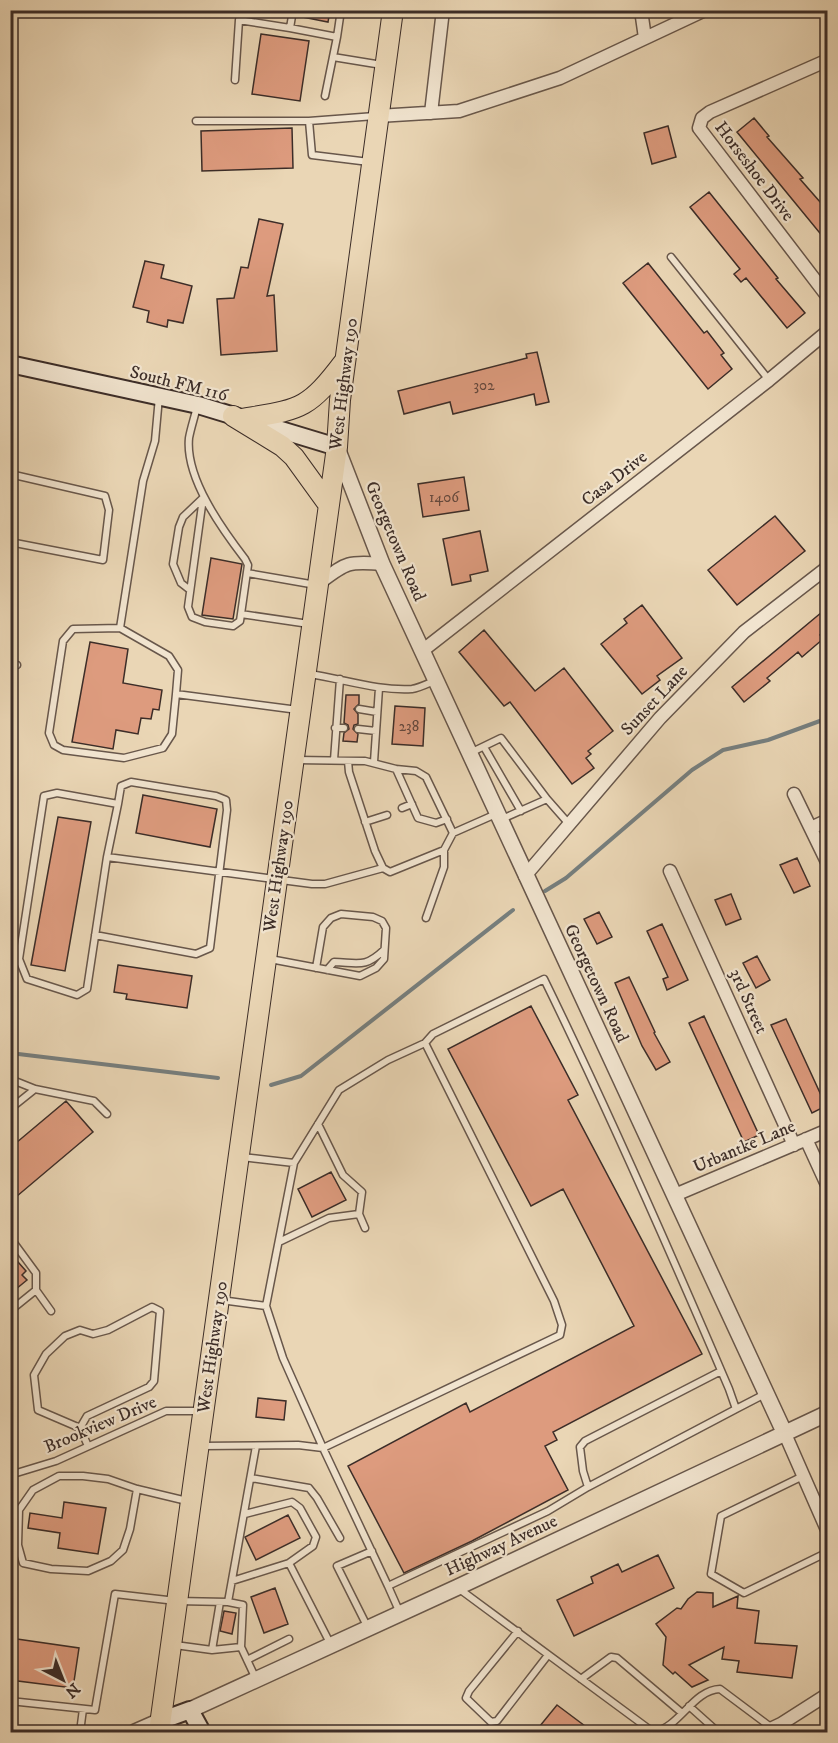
<svg xmlns="http://www.w3.org/2000/svg" width="838" height="1743" font-family="'IM FELL DW Pica',serif">
<style>
.lines{fill:none;stroke-linecap:round;stroke-linejoin:round}
.stream{stroke:#767f7f;stroke-width:4}
.building{fill:#dd9b7e;stroke:#3c2d28;stroke-width:1.5}
.service-casing{stroke:#68574b;stroke-width:9}
.minor-casing{stroke:#68574b;stroke-width:15}
.tertiary-casing{stroke:#68574b;stroke-width:18}
.secondary-casing{stroke:#3c2d28;stroke-width:20}
.primary-casing{stroke:#3c2d28;stroke-width:22}
.service{stroke:#f1e4cf;stroke-width:6}
.minor{stroke:#f1e4cf;stroke-width:12}
.tertiary{stroke:#f1e4cf;stroke-width:15}
.secondary{stroke:#f1e4cf;stroke-width:16}
.primary{stroke:#ead6b5;stroke-width:20}
.labels{text-anchor:middle;stroke-width:4.5;stroke-linejoin:round;paint-order:stroke}
.number-label{font-size:15px;fill:#64483e}
.street-label{font-size:18px;fill:#3c2d28;stroke:#f1e4cf}
</style>
<rect width="100%" height="100%" fill="#ead6b5"/>
<filter id="stains"><feTurbulence type="fractalNoise" baseFrequency=".00333" numOctaves="4"/><feColorMatrix values="0 0 0 0 .2 0 0 0 0 .09 0 0 0 0 .02 0 0 0 .5 -.17"/></filter>
<radialGradient id="worn" r=".72"><stop offset=".6" stop-color="#630" stop-opacity="0"/><stop offset="1" stop-color="#630" stop-opacity=".3"/></radialGradient>
<g class="lines">
<path class="stream" d="M545 891 566 878 692 770 723 750 768 740 828 718
M10 1053 218 1078
M271 1085 301 1076 513 910"/>
</g>
<path class="building" d="M298 10H330L328 22 297 16Z
M261 34 309 41 300 101 252 94Z
M754 118 769 136 767 137 803 178 800 179 828 211V243L737 132Z
M668 126 676 157 652 164 644 133Z
M292 128 293 168 202 171 201 131Z
M709 192 778 278 776 279 805 313 787 328 746 278 741 282 734 274 740 269 690 207Z
M259 219 283 224 267 296 274 295 277 351 221 355 217 299 234 298 241 267 248 268Z
M145 261 164 265 161 278 192 286 183 323 168 320 167 327 147 322 149 311 133 307Z
M648 263 704 333 707 331 724 353 721 355 732 369 708 389 623 283Z
M537 352 549 402 536 405 534 394 453 414 450 402 404 414 398 391 527 358 526 354Z
M464 477 469 510 423 517 418 484Z
M775 516 805 551 737 605 708 570Z
M480 531 488 571 470 575 471 581 452 585 443 539Z
M211 558 242 564 233 619 202 615Z
M642 605 682 658 657 676 660 680 642 694 601 644 627 623 624 619Z
M828 607V629L820 635 823 639 802 657 798 652 767 678 770 681 744 702 732 687Z
M484 630 535 691 564 668 613 731 588 751 591 754 586 758 594 768 572 784 510 702 504 706 459 652Z
M90 642 128 649 123 683 162 690 159 710 153 709 151 719 141 718 138 734 116 730 113 749 72 742Z
M346 695H359V704L354 709 358 714V724L354 725 353 729 358 734 357 742 343 741 344 733 349 729 348 725 344 723Z
M395 706 425 708 423 746 392 744Z
M143 795 217 809 210 847 136 833Z
M58 817 91 822 65 971 31 965Z
M797 858 810 886 794 893 780 865Z
M731 894 741 919 726 925 715 900Z
M599 912 612 937 597 944 584 919Z
M662 924 688 980 667 990 663 979 668 977 647 931Z
M757 956 770 980 756 988 743 963Z
M118 965 192 976 187 1008 126 999 127 994 114 992Z
M629 977 655 1032 654 1033 670 1062 656 1070 642 1046 615 983Z
M531 1006 578 1095 568 1100 702 1354 553 1432 557 1440 545 1446 568 1490 472 1541 404 1573 348 1466 466 1403 470 1412 634 1326 563 1189 531 1206 448 1049Z
M704 1016 759 1135 744 1142 689 1023Z
M786 1019 826 1106 812 1113 771 1025Z
M66 1101 93 1132 10 1202V1148Z
M331 1172 346 1200 312 1217 298 1189Z
M10 1253 26 1271 22 1275 27 1280 10 1294Z
M258 1398 286 1401 284 1420 256 1417Z
M64 1502 106 1508 98 1554 58 1548 60 1533 28 1528 30 1513 62 1518Z
M288 1515 300 1538 256 1560 245 1537Z
M658 1555 674 1588 574 1636 557 1600 593 1583 591 1577 618 1564 622 1572Z
M275 1588 288 1624 264 1633 251 1597Z
M697 1592 713 1593V1607L738 1596 737 1608 759 1611 755 1643 797 1646 792 1678 737 1672 739 1661 722 1659 724 1647 689 1665 708 1680 692 1687 675 1672 673 1674 663 1665 666 1637 656 1624 677 1608 681 1609 688 1599Z
M224 1611 236 1613 232 1634 220 1631Z
M10 1638 79 1648 73 1688 10 1680Z
M557 1705 593 1732H535Z"/>
<g class="lines">
<g class="service-casing">
<path id="service" d="M293 10 290 28 337 37 341 10
M333 57 382 65
M235 80 239 20 290 28
M325 96 337 37
M196 121H309L312 155 369 162
M309 121 375 116
M671 257 769 380
M159 397 155 441 143 481 120 628 169 656 178 670 176 694 298 710
M197 406C195 416 191 427 189 438 185 478 222 529 245 559L248 565 240 621 233 626 205 622 192 617 188 607 203 498
M10 474 105 496 109 510 103 560 10 542
M247 573 316 585
M190 590 181 583 173 564 179 527 183 517 203 498
M241 614 309 624
M120 628 73 629 63 641 49 733 54 745 63 750 124 758 163 748 172 734 176 694
M10 664 17 665
M309 674C344 679 377 691 412 689 419 688 427 684 434 681
M359 709 377 712
M335 728H344
M358 729 376 731
M484 747 521 811
M470 753 501 738 547 799
M296 760 365 761 396 769 416 771 426 777 453 833 496 814
M334 760 340 679
M348 761 349 772 375 851 383 868 390 872 444 850 453 833
M374 762 379 688
M396 769 418 818 436 823 447 819
M402 808 412 804
M502 819 547 799 569 824
M365 822 387 815
M107 857 118 804 57 793 44 796 19 959 27 979 77 995 87 989 107 857 312 884H325L383 868
M426 918 444 867V850
M95 935 196 954 210 948 227 810 226 800 216 796 131 782 121 786 118 804
M270 959 360 976 376 968 384 959 386 928 382 921 373 917 341 914 331 918 323 927 316 968
M327 970 334 962C359 963 365 968 384 950
M10 1079 35 1089
M10 1109 35 1089 94 1101 107 1114
M242 1157 294 1163 339 1090 388 1060 425 1043
M359 1214 365 1228
M279 1242 329 1218 359 1214 362 1192 343 1175 318 1124
M36 1290 51 1311
M221 1300 266 1306 294 1163
M266 1306 283 1358 323 1448 388 1586 548 1511 588 1487
M10 1311 36 1290V1273L14 1243
M721 1371 585 1441 580 1447 583 1471 588 1487 736 1409
M80 1428 38 1410 34 1375 46 1354 65 1336 80 1330 93 1334 108 1330 152 1307 160 1311 154 1381 149 1387 87 1416 80 1428 88 1446
M202 1446 298 1445 323 1448 560 1335 562 1325 554 1301 425 1043 433 1034 544 979C610 1114 670 1251 729 1389L736 1409 765 1394
M10 1475 56 1461 166 1411H201
M803 1476 721 1516 711 1574 744 1593 828 1552
M251 1478 309 1488 317 1498 340 1538
M137 1489 130 1529 123 1550 111 1561 88 1571 51 1569 23 1563 18 1545 19 1510 33 1490 59 1476H83L108 1479 137 1489 187 1501
M245 1514 292 1502 300 1508 316 1537 313 1546 289 1563
M232 1581 289 1563 331 1645
M388 1586 400 1613
M458 1588 653 1732
M228 1602 243 1605 241 1647 256 1679
M368 1628 337 1566 372 1551
M518 1631 469 1691 466 1698 491 1722 497 1721 548 1655
M175 1645 212 1650 220 1602
M212 1650 241 1647
M247 1660 289 1639
M581 1679 611 1657 617 1658 682 1713
M10 1701 95 1710 115 1594 176 1601 228 1602 256 1446
M689 1706 718 1732
M80 1732 83 1709
M654 1732C680 1727 693 1690 720 1689L772 1728"/>
</g>
<g class="minor-casing">
<path id="minor" d="M641 10 645 38
M828 60 710 112 702 118 699 128 828 297
M431 113 443 10
M378 116 459 111 560 78 705 10
M318 584C346 563 346 561 382 564
M422 651 769 380 828 331
M794 794 828 864
M811 828 828 820
M670 871 794 1145
M525 876 660 718 744 632 828 567
M806 1139 828 1187
M675 1195 828 1130
M785 1434 828 1532
M764 1732 781 1724 828 1694"/>
</g>
<g class="tertiary-casing">
<path id="tertiary" d="M337 448 382 564 785 1434
M190 1710 458 1587 828 1413
M135 1732 160 1721"/>
</g>
<g class="secondary-casing">
<path id="secondary" d="M10 364 198 405 337 447
M160 1721 190 1710 202 1732"/>
</g>
<g class="primary-casing">
<path id="primary" d="M233 416 282 446 294 457 328 504
M242 419C300 409 307 411 344 362
M159 1732 337 447 340 400 393 10"/>
</g>
<use href="#service" class="service"/>
<use href="#minor" class="minor"/>
<use href="#tertiary" class="tertiary"/>
<use href="#secondary" class="secondary"/>
<use href="#primary" class="primary"/>
</g>
<g class="labels">
<g class="number-label">
<text x="484" y="390">302</text>
<text x="444" y="502">1406</text>
<text x="409" y="731">238</text>
</g>
<g class="street-label">
<text transform="translate(755 171) rotate(53)" y="6">Horseshoe Drive</text>
<text transform="translate(179 383) rotate(14)" y="6">South FM 116</text>
<text transform="translate(343 384) rotate(-83)" y="6">West Highway 190</text>
<text transform="translate(614 478) rotate(-38)" y="6">Casa Drive</text>
<text transform="translate(396 541) rotate(67)" y="6">Georgetown Road</text>
<text transform="translate(654 700) rotate(-47)" y="6">Sunset Lane</text>
<text transform="translate(278 866) rotate(-82)" y="6">West Highway 190</text>
<text transform="translate(597 983) rotate(65)" y="6">Georgetown Road</text>
<text transform="translate(749 1001) rotate(66)" y="6">3rd Street</text>
<text transform="translate(744 1146) rotate(-23)" y="6">Urbantke Lane</text>
<text transform="translate(212 1347) rotate(-82)" y="6">West Highway 190</text>
<text transform="translate(100 1424) rotate(-23)" y="6">Brookview Drive</text>
<text transform="translate(501 1545) rotate(-25)" y="6">Highway Avenue</text>
</g>
</g>
<rect width="838" height="1743" fill="none" stroke="#ead6b5" stroke-width="36"/>
<rect x="12" y="12" width="814" height="1719" fill="none" stroke="#3c2d28" stroke-width="3"/>
<rect x="18" y="18" width="802" height="1707" fill="none" stroke="#3c2d28" stroke-width="1.5"/>
<g transform="translate(63 1680) rotate(138)" stroke="#f1e4cf" stroke-width="4.5" paint-order="stroke">
<path d="M0-4.5L10 22L0 15L-10 22Z" fill="#3c2d28"/>
<text y="-9" font-size="16" font-weight="bold" text-anchor="middle" fill="#3c2d28">N</text>
</g>
<rect width="100%" height="100%" filter="url(#stains)"/>
<rect width="100%" height="100%" fill="url(#worn)"/>
</svg>
